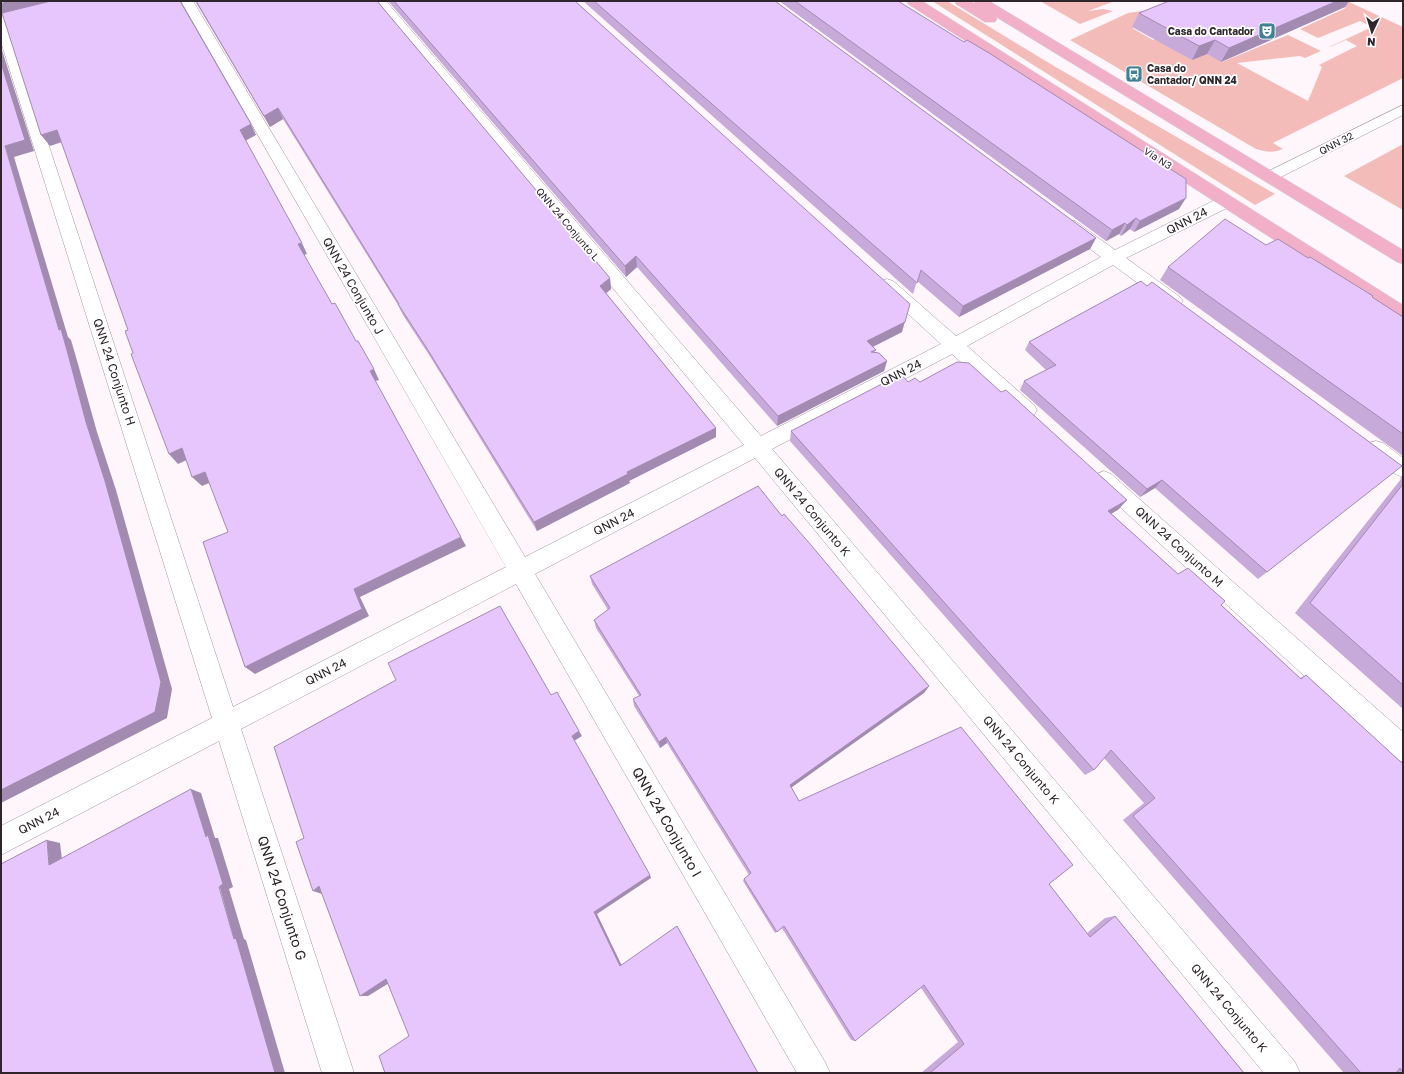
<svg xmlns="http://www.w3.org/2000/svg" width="1404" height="1074" font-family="'Golos Text',sans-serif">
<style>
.green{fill:#f4bcb9}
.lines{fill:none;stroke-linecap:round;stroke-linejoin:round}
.minor-casing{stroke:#a593a0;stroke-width:1}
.major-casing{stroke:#d5d4d5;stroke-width:1}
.minor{fill:#fff;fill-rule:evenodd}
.major{fill:#f1b0c7;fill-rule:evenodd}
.wall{fill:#c7a9da}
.shaded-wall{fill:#a28ab1}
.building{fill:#e7c5fd;stroke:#a28ab1}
.labels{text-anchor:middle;stroke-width:3.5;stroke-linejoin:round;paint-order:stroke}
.far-poi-label{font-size:10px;font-weight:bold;fill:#2e262c;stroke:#fff;text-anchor:end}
.far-street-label{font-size:10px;fill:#2e262c;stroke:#fff}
.street-label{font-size:12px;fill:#2e262c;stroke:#fff}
.near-street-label{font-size:14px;fill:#2e262c;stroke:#fff}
</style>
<rect width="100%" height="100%" fill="#fef6fb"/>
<path class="green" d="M932 1H947L1054 66 1275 194 1255 205Z
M1040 1H1115L1088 11 1103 9 1113 11 1080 24Z
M1332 1H1347L1403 27V78L1273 143 1283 149C1274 153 1266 152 1256 149L1070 40 1128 13 1157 9 1167 14 1132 28 1153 40 1199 20 1179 39 1222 62 1288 35 1321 51 1305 58 1300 56 1237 63 1308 101 1322 67 1319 65 1357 46 1346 40 1330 47H1329L1372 27 1360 21 1318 38 1300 29 1346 8Z
M1403 144V210L1344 176Z"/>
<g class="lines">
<g class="minor-casing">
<path id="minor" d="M181 1H193L525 557 744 445 373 1H386L761 436 941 344 881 289 878 285 881 281 887 279 893 281 956 336 1101 257 1063 229 1061 225 1063 221 1069 220 1075 221 1115 250 1219 198 1225 197 1231 198 1233 202 1231 206 1126 258 1180 297 1183 301 1180 305 1174 307 1168 305 1113 265 967 346 1034 405 1037 410 1034 415 1027 418 1020 415 952 354 772 449 1295 1062 1300 1073H1264L755 458 535 574 825 1062 830 1073H797L516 584 241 729 354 1073H322L219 741 1 855V826L212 718 1 42V17L6 18 8 21 233 707 506 567Z
M1403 105V115L1275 180 1269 182 1263 180 1261 177 1263 174Z
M1376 441 1383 443 1403 458V477C1390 473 1372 461 1366 449L1369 443Z
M1104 471 1111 474 1403 732V762L1394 758 1097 486 1093 480 1097 474Z"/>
</g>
<g class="major-casing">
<path id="major" d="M907 1H922L1403 305V320L1397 319 908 4Z
M955 1H970L995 16 997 19 995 22H985L956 4Z
M974 1H989L1403 250V264L1397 262 975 4Z"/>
</g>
<use href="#minor" class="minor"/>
<use href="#major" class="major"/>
</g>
<path class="wall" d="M195 1H377L610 278 611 289 606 293 716 428V437L629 481 630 483 537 531 431 358 403 315 398 305 283 119 270 127Z
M388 1H575L902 332 873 347 875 352 887 361 884 371 777 426 637 267 626 277Z
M583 1H775L1096 238 1090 249 959 317 917 281 913 294Z
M779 1H898L1179 209 1134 232 1130 229 1121 236 1119 234 1106 241Z
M1169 1H1349L1345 7 1221 62 1207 54 1192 60 1132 27 1139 13Z
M1266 245 1373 296 1372 297 1403 317V456L1160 280 1168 267Z
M1141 281 1267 572 1258 579 1155 488 1140 497 1020 390 1024 381 1046 370 1025 350 1029 342Z
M908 382H920L1001 392 1119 509 1111 514 1178 574 1221 605 1300 678 1306 675 1403 764V1073H1344L1123 820 1144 803 1104 758 1094 770 1085 775 790 441 791 431Z
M1403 475V709L1295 613 1401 479 1400 478Z
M782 516 929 686 924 693 791 787 799 801 1049 884 1087 933 1105 918 1115 916 1244 1073H921L958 1042 921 988 855 1041 851 1040 782 928 775 933 743 881 744 879 749 875 667 743 660 748 634 706 633 699 639 696 596 628 594 620 608 610 592 584 590 576Z"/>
<path class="shaded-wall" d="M7 1H58L1 15V3Z
M1337 1H1349L1345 7 1221 62 1229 48Z
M1215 40 1207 54 1192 60 1199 46Z
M1 47 34 151 14 157 68 337 71 340 78 364 97 432 116 490 172 689 167 718 1 803V790L86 422 5 146 1 63Z
M278 108 283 119 270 127 264 116Z
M251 124 256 135 245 141 240 130Z
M57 130 65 141 50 146 41 135Z
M1186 198 1179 209 1134 232 1140 221Z
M1136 218 1130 229 1121 236 1127 225Z
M1125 223 1119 234 1106 241 1112 230Z
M1096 238 1090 249 959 317 963 306Z
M302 243 307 254 304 255 298 244Z
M636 256 637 267 626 277 625 266Z
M610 278 611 289 602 297 600 286Z
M910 304 902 332 864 351 867 341Z
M887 361 884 371 777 426 778 416Z
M374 369 379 380 375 381 370 371Z
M716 428V437L629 481 630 483 537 531 534 522 627 472Z
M182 448 191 458 178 464 169 454Z
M205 472 214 481 202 486 192 477Z
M1162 480 1155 488 1140 497 1147 489Z
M1127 500 1119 509 1101 520 1108 511Z
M461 537 466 546 360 597 369 616 255 674 245 667 354 589Z
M929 686 924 693 788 790 790 785Z
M579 731 582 736 574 741 572 736Z
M666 737 667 743 660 748 659 742Z
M191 789 201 793 215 838H218L233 887 229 889 244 939 246 940 285 1073H275L234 939 206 837Z
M47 840 60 843 63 868 49 865Z
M650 875 651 878 597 914 622 966H620L594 912Z
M319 886 322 894 313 891Z
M386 979 394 980 368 996H360Z"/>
<path class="building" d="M51 1H180L251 124 240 130 302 243 298 244 332 304 335 303 356 341H358L374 369 370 371 461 537 354 589 362 609 245 667 203 542 228 532 205 472 192 477 182 448 169 454 131 354 133 353 125 331 128 330 57 130 41 135 2 13Z
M196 1H377L610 278 600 286 716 428 627 472 628 474 534 522 426 347 398 304H399L278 108 264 116Z
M394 1H575L910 304 905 322 867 341 876 350 871 352 879 353 887 361 778 416 636 256 625 266Z
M594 1H775L1096 238 963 306 921 270 917 283Z
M795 1H898L964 42 967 40 989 53 1186 179V198L1140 221 1136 218 1127 225 1125 223 1112 230Z
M1169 1H1337L1229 48 1215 40 1199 46 1139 13Z
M1 63 25 140 5 146 59 330 61 329 68 354 86 422 105 481 161 682 155 712 1 790Z
M1225 219 1266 245 1278 239 1308 258 1310 257 1373 296 1372 297 1403 317V434L1168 267Z
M1141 281 1147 286 1152 282 1402 466 1267 572 1162 480 1147 489 1024 381 1056 365 1029 342Z
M957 362 969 363 1001 392 1006 390 1127 500 1108 511 1178 574 1188 568 1225 601 1221 605 1301 679 1306 675 1403 764V1072L1400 1068 1396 1073H1361L1133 816 1155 798 1111 750 1094 770 791 431 901 374 908 382 915 378 920 382Z
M1403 484V685L1310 603Z
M758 486 782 516 784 514 811 545 929 686 790 785 799 801 961 727 1073 865 1049 884 1090 937 1115 916 1244 1073H930L964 1044 924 985 855 1041 784 926 777 932 744 879 751 873 666 737 659 742 633 699 641 695 594 620 610 608 590 576Z
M500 606 551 695 557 692 579 731 572 736 650 875 594 912 620 966 677 926 758 1073H385L379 1056 409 1036 386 979 360 996 319 886 313 891 296 842 304 838 274 747 396 680 388 663Z
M191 789 206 837 208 835 223 884 219 887 234 939 236 938 275 1073H1V864L47 840 49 865Z"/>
<defs>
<g id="theatre-square" transform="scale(0.9)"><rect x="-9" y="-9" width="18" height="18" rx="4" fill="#408193" stroke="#fff"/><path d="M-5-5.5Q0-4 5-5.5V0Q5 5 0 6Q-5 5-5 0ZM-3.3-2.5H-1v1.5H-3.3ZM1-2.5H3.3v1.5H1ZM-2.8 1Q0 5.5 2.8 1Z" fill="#fff"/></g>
<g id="bus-square" transform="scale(0.9)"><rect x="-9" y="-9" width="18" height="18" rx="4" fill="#408193" stroke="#fff"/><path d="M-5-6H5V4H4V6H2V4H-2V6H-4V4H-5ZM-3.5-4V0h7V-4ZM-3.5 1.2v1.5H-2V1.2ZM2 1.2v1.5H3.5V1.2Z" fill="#fff"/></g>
</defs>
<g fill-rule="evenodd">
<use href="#theatre-square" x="1267" y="31"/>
<use href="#bus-square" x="1134" y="74"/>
</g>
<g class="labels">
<g class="far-poi-label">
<text x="1254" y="35">Casa do Cantador</text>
<text x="1147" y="72" text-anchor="start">Casa do<tspan x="1147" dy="12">Cantador/ QNN 24</tspan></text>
</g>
<g class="far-street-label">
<text transform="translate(1336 143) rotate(-27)" y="4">QNN 32</text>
<text transform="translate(1158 158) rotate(33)" y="4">Via N3</text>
<text transform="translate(568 224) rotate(50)" y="4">QNN 24 Conjunto L</text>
</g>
<g class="street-label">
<text transform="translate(1187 221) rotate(-27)" y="4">QNN 24</text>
<text transform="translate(353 286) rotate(60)" y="4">QNN 24 Conjunto J</text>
<text transform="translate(114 372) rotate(72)" y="4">QNN 24 Conjunto H</text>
<text transform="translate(901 373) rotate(-27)" y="4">QNN 24</text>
<text transform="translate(812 512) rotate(50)" y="4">QNN 24 Conjunto K</text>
<text transform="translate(614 522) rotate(-27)" y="4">QNN 24</text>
<text transform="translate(1179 547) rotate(42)" y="4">QNN 24 Conjunto M</text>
<text transform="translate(326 672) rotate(-27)" y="4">QNN 24</text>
<text transform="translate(1021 760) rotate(50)" y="4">QNN 24 Conjunto K</text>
<text transform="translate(39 821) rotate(-27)" y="4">QNN 24</text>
<text transform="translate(1229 1008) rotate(50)" y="4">QNN 24 Conjunto K</text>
</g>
<g class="near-street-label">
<text transform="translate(667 822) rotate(60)" y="5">QNN 24 Conjunto I</text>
<text transform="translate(282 898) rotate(72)" y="5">QNN 24 Conjunto G</text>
</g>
</g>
<rect width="1404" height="1074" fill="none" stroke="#2e262c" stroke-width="4"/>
<g transform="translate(1372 32) rotate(184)" stroke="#ffffff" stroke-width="3" paint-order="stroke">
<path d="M0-3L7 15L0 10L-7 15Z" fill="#2e262c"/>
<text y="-6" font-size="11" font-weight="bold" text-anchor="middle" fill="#2e262c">N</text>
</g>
</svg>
